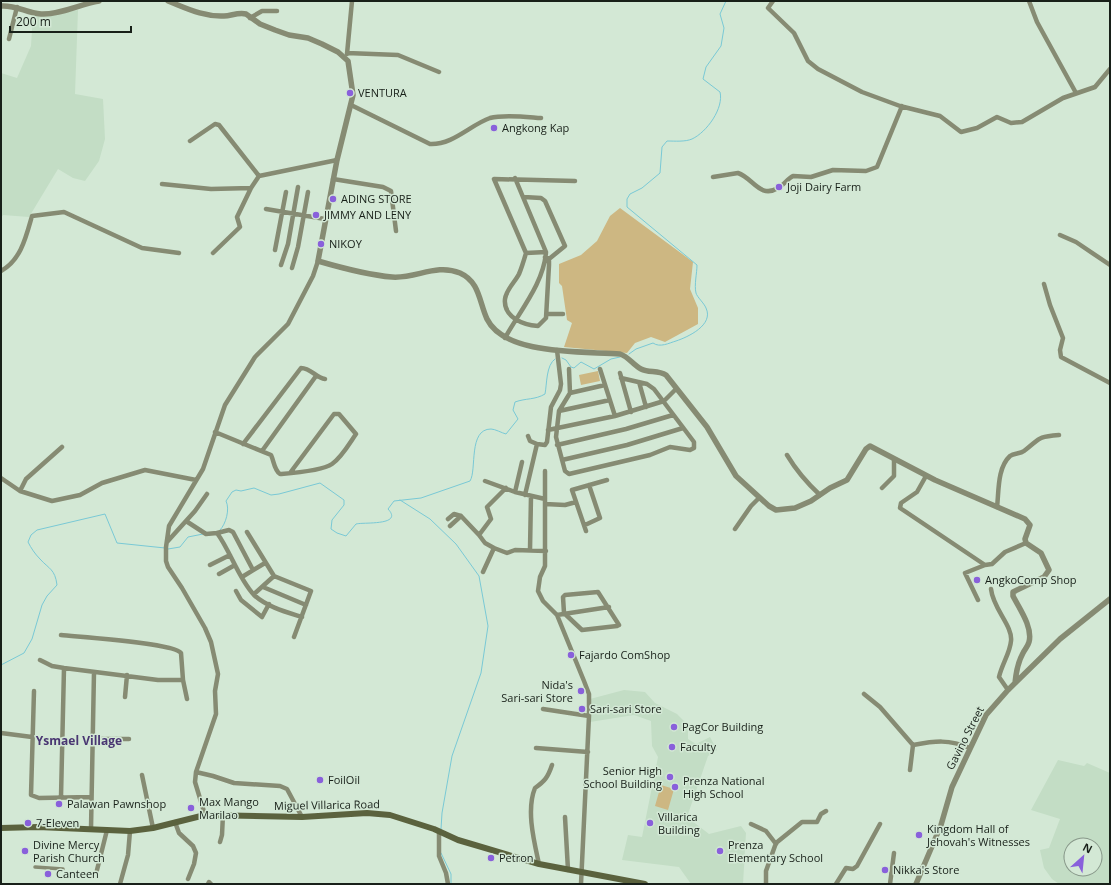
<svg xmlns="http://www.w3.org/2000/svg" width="1111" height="885" font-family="'Open Sans',sans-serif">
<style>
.built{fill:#c3ddc5;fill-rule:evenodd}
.green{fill:#cdb782}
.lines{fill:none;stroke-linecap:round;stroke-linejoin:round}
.stream{stroke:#79c9d5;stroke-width:1}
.pedestrian{stroke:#868b73;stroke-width:3.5}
.minor{stroke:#868b73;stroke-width:4.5}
.tertiary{stroke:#868b73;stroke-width:5.5}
.secondary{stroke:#5b623e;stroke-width:6}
.poi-dot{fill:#8960db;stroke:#d3e8d5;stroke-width:1.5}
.labels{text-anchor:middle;stroke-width:3;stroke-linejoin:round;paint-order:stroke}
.poi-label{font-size:11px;fill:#182019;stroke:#d3e8d5;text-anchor:start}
.street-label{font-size:11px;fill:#182019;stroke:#d3e8d5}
.neighbourhood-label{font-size:12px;font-weight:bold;fill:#493672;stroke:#d3e8d5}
</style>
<rect width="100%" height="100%" fill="#d3e8d5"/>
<path class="built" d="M78 10 75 94 103 99 105 139 99 161 85 181 73 178 58 169 29 217 3 215 1 218V73L17 78 31 46 33 14 51 15Z
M624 690 645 692 655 703 677 714 688 725V739L696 744 710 737 717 750 708 756 687 817 709 834 741 826 746 833 743 884H691L679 867 622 860 628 835 642 837 658 757 652 746 651 721 634 715 590 722V699Z
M1058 760 1084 766 1087 763 1110 773V884H1059L1052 879 1044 868 1040 850 1049 848 1060 819 1031 810ZM1071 845H1095V869H1071Z"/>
<path class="green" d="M620 208 693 262 690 289 698 308V324L665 342 651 337 635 343 627 353 564 347 572 323 567 320 562 286 559 283V264L581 255 597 241 610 216Z
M598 371 600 381 581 385 579 375Z
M661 785 674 789 668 810 655 806Z"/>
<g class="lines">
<path class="stream" d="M629 354 636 349 653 343C660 348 669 343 676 341 688 337 714 325 706 308 704 303 697 297 696 293 694 285 697 273 697 265L627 207V199L630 194 642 188 660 173 662 147 667 141C675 141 685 142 692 139 707 132 724 108 720 92L703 79 706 67 721 46 724 28 720 14 726 1
M562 358 566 360 571 367 574 368 581 362 594 369 611 359 620 357
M400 500 430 519 456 544 479 576 488 626 481 673 452 756 442 813 441 829
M220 530C226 524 230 509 226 501L232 492 236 490 241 491 254 488 271 495 279 494 320 483 344 500V505L332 520 331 529 337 533 346 536 356 524C363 522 404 526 388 509L394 501 421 498 470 481C477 470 468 429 491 429 495 429 502 433 506 434L518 419 513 410 515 402C526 398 535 400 545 394 547 384 546 365 555 359
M168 549 180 547 188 537 203 534
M1 665 24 653 32 639 42 605 47 596 57 585C55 569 49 569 40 559 35 554 31 548 28 542L31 535 37 530 105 514 117 543 165 548
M441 853 451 874V884"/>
<path class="pedestrian" d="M35 867 63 869"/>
<path class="minor" d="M773 1 768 8 794 33 808 61 818 69 862 92 900 106 940 116 961 132 977 128 997 117 1011 123 1022 122 1063 98 1095 87 1110 69
M1029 1 1037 22 1076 93
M250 18 262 11H277
M9 39 17 7
M347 53 398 55 439 72
M347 54 352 1
M351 105 430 144C453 145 470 125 490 118 504 114 527 117 541 118
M190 141 215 124 219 125 259 176
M713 177 738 173C753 178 760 199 778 188 784 185 787 179 793 176L811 177 833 170 866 171 877 167 902 106
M333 179 383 187 391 191 396 231
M162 184 211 189 251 188 259 176 337 160
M524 197 541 198 545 201 565 246 549 259
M266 209 325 219
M1060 235 1076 242 1110 265
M275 250 286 192
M213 253 240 227 237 217 251 188
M526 253 494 179 575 181
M545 257 549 259V265L546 318 538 326C523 325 503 317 505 299 506 290 515 282 519 274 522 267 524 260 526 253L546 252
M281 265 288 244 298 187
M292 268 298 247 308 192
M1 271C21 260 26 237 32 216L64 212 142 248 179 253
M1044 284 1050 305 1063 338 1060 350 1061 357 1110 383
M547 314H563
M505 338C519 312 544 283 546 252L515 178
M569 369 570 393 559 411 556 437 565 471 569 474 650 455 670 447 690 450 694 448V442L654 389 647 384 621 378
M600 369 615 416
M620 373 631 412
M639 382 646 407
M570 393 605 385
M559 411 610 400
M548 430 615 416 664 401 676 389
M215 432 271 455C274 461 274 470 280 474 293 473 322 471 332 464 342 457 349 444 356 434L339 414H334L290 473
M528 436 530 441 537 444
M243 444 301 368C311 368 316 378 325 379
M557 445 626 429 673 415
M262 451 316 376
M787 455C796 470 807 483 820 495
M562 460 627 445 683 428
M545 471V566L540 577 538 591 543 601 557 615 584 681 589 694V716L581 884
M926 476 917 492 901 503 900 508 985 565 992 564 1005 552 1026 543
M1 478 20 491 52 501 80 495 102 483 145 470 196 480
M485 481 515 492 545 499
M882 488 894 476V459
M20 491 26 479 62 447
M515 492 522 462
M525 495 537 444 545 445 547 442 551 407 560 390 561 384 557 350
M545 504 565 505 576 502
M997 507C999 492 997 468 1010 456 1014 453 1020 454 1024 451 1041 438 1036 437 1059 435
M448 519 454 514 461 516
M186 521 206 534 217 533C231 552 238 578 254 595 267 607 286 612 302 617
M585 525 600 518 589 485
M450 526 461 516 479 535
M735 529 751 506 759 498
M586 531 572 490 607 480
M247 532 274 576 311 591 294 637
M217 533 229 530 233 532 253 570
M167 542 195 511 207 494
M494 548 485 543 479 535 491 519 487 507 506 488
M530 550 531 496
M210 565 230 555
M483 572 494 548 507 553 515 550 546 551
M219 574 235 565
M242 577 265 563
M263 587 306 605
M991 589C993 609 1013 626 1011 641 1010 653 1002 664 999 677L1008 690
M236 591 241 600 262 617 269 604
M598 592 619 625 617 626 582 630 564 613 563 597 565 595Z
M254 594 274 576
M978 600 965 573 985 565
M557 615 609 607
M61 635C79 637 174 643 181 653L183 680
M40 660 52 666 64 668 158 680H183L187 699
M34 691 31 795 39 798 91 797
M864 694 880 707 913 745 910 770
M125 697 127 675
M543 709 589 716
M1 733 32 737
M93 739H129
M913 745C935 741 949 739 970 748
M536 748 588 752
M196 772 213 776 234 783 280 786 287 789 302 817
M142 775 153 828
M61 797 64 668
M205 815 195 782 196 772 216 714 215 691 218 674 211 642 205 628 182 588 168 567 166 561V547L169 526 203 469 225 405 255 357 288 324 313 276 318 261
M565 817 568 870
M175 822 179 833 193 846 196 853 194 864 188 879
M751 824 766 831 776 844
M91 829 94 672
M439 831V856L446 873 448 884
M220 842 222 835 223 814
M539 864C534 841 526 810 535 788 545 781 548 777 552 765
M97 870 107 830
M120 884 128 855 130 831
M208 884 209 882 211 884
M766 884V871L776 843 802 822H817L821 814 826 811
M836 884 846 868 853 869 857 866 880 824
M890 884 894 853"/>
<path class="tertiary" d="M168 1C186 8 203 17 224 16 231 16 238 12 246 14L260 24 275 30 289 35 308 38 322 44 338 52 348 61 353 95 337 160 318 261C342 268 367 275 392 277 416 279 436 263 460 273 480 282 479 302 487 319 505 356 584 351 620 354 629 357 633 365 641 369 649 373 658 370 666 375L707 427 736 476 769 506 776 510 795 508 811 501 830 488 847 480 866 449 870 446 935 480 1025 519 1030 525 1025 539 1026 543 1041 553 1049 570 1044 577 1013 592V596C1019 608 1033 627 1029 642 1028 646 1025 649 1023 653 1018 662 1016 673 1015 683
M1 6C17 5 26 13 41 14 60 15 80 4 99 1
M916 884 941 825 952 787 986 715 1008 690 1060 639 1110 599"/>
<path class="secondary" d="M1 828 38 827 130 831 153 828 205 815 302 817 367 813 390 815 434 829 458 840 539 864 645 884"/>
</g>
<g class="poi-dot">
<circle cx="350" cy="93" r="4"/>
<circle cx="494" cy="128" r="4"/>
<circle cx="779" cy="187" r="4"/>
<circle cx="333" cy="199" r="4"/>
<circle cx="316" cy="215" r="4"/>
<circle cx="321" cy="244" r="4"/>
<circle cx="977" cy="580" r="4"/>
<circle cx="571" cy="655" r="4"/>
<circle cx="581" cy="691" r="4"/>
<circle cx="582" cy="709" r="4"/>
<circle cx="674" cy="727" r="4"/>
<circle cx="672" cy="747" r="4"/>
<circle cx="670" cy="777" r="4"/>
<circle cx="320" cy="780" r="4"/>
<circle cx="675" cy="787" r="4"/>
<circle cx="59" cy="804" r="4"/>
<circle cx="191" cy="808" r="4"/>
<circle cx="28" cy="823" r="4"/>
<circle cx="650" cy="823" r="4"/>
<circle cx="919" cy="835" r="4"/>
<circle cx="25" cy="851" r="4"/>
<circle cx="720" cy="851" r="4"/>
<circle cx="491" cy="858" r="4"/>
<circle cx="885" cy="870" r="4"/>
<circle cx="48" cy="874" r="4"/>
</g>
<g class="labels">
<g class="poi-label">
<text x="358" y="97">VENTURA</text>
<text x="502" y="132">Angkong Kap</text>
<text x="787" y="191">Joji Dairy Farm</text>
<text x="341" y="203">ADING STORE</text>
<text x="324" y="219">JIMMY AND LENY</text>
<text x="329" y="248">NIKOY</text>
<text x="985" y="584">AngkoComp Shop</text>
<text x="579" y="659">Fajardo ComShop</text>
<text x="573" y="689" text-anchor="end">Nida's<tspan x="573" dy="13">Sari-sari Store</tspan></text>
<text x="590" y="713">Sari-sari Store</text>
<text x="682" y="731">PagCor Building</text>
<text x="680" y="751">Faculty</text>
<text x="662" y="775" text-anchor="end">Senior High<tspan x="662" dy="13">School Building</tspan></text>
<text x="328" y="784">FoilOil</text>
<text x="683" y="785">Prenza National<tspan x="683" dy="13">High School</tspan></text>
<text x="199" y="806">Max Mango<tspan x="199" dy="13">Marilao</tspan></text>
<text x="67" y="808">Palawan Pawnshop</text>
<text x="658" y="821">Villarica<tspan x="658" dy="13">Building</tspan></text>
<text x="36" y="827">7-Eleven</text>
<text x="927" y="833">Kingdom Hall of<tspan x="927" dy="13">Jehovah's Witnesses</tspan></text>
<text x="33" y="849">Divine Mercy<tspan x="33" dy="13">Parish Church</tspan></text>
<text x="728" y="849">Prenza<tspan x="728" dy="13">Elementary School</tspan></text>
<text x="499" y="862">Petron</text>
<text x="893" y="874">Nikka's Store</text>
<text x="56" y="878">Canteen</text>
</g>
<g class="street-label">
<text transform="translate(965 738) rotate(-63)" y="4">Gavino Street</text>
<text transform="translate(327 805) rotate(-1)" y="4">Miguel Villarica Road</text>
</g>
<g class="neighbourhood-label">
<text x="79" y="745">Ysmael Village</text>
</g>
</g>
<rect width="1111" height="885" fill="none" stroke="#182019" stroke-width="4"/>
<g transform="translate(1083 857) rotate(27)"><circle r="19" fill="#d3e8d5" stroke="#88988a"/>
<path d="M0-3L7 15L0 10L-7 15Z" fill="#8960db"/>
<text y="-6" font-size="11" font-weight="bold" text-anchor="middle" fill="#182019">N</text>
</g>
<path d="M10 26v6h121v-6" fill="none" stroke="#182019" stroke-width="2"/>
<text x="16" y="26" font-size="12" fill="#182019" stroke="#d3e8d5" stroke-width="3" paint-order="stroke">200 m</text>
</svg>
